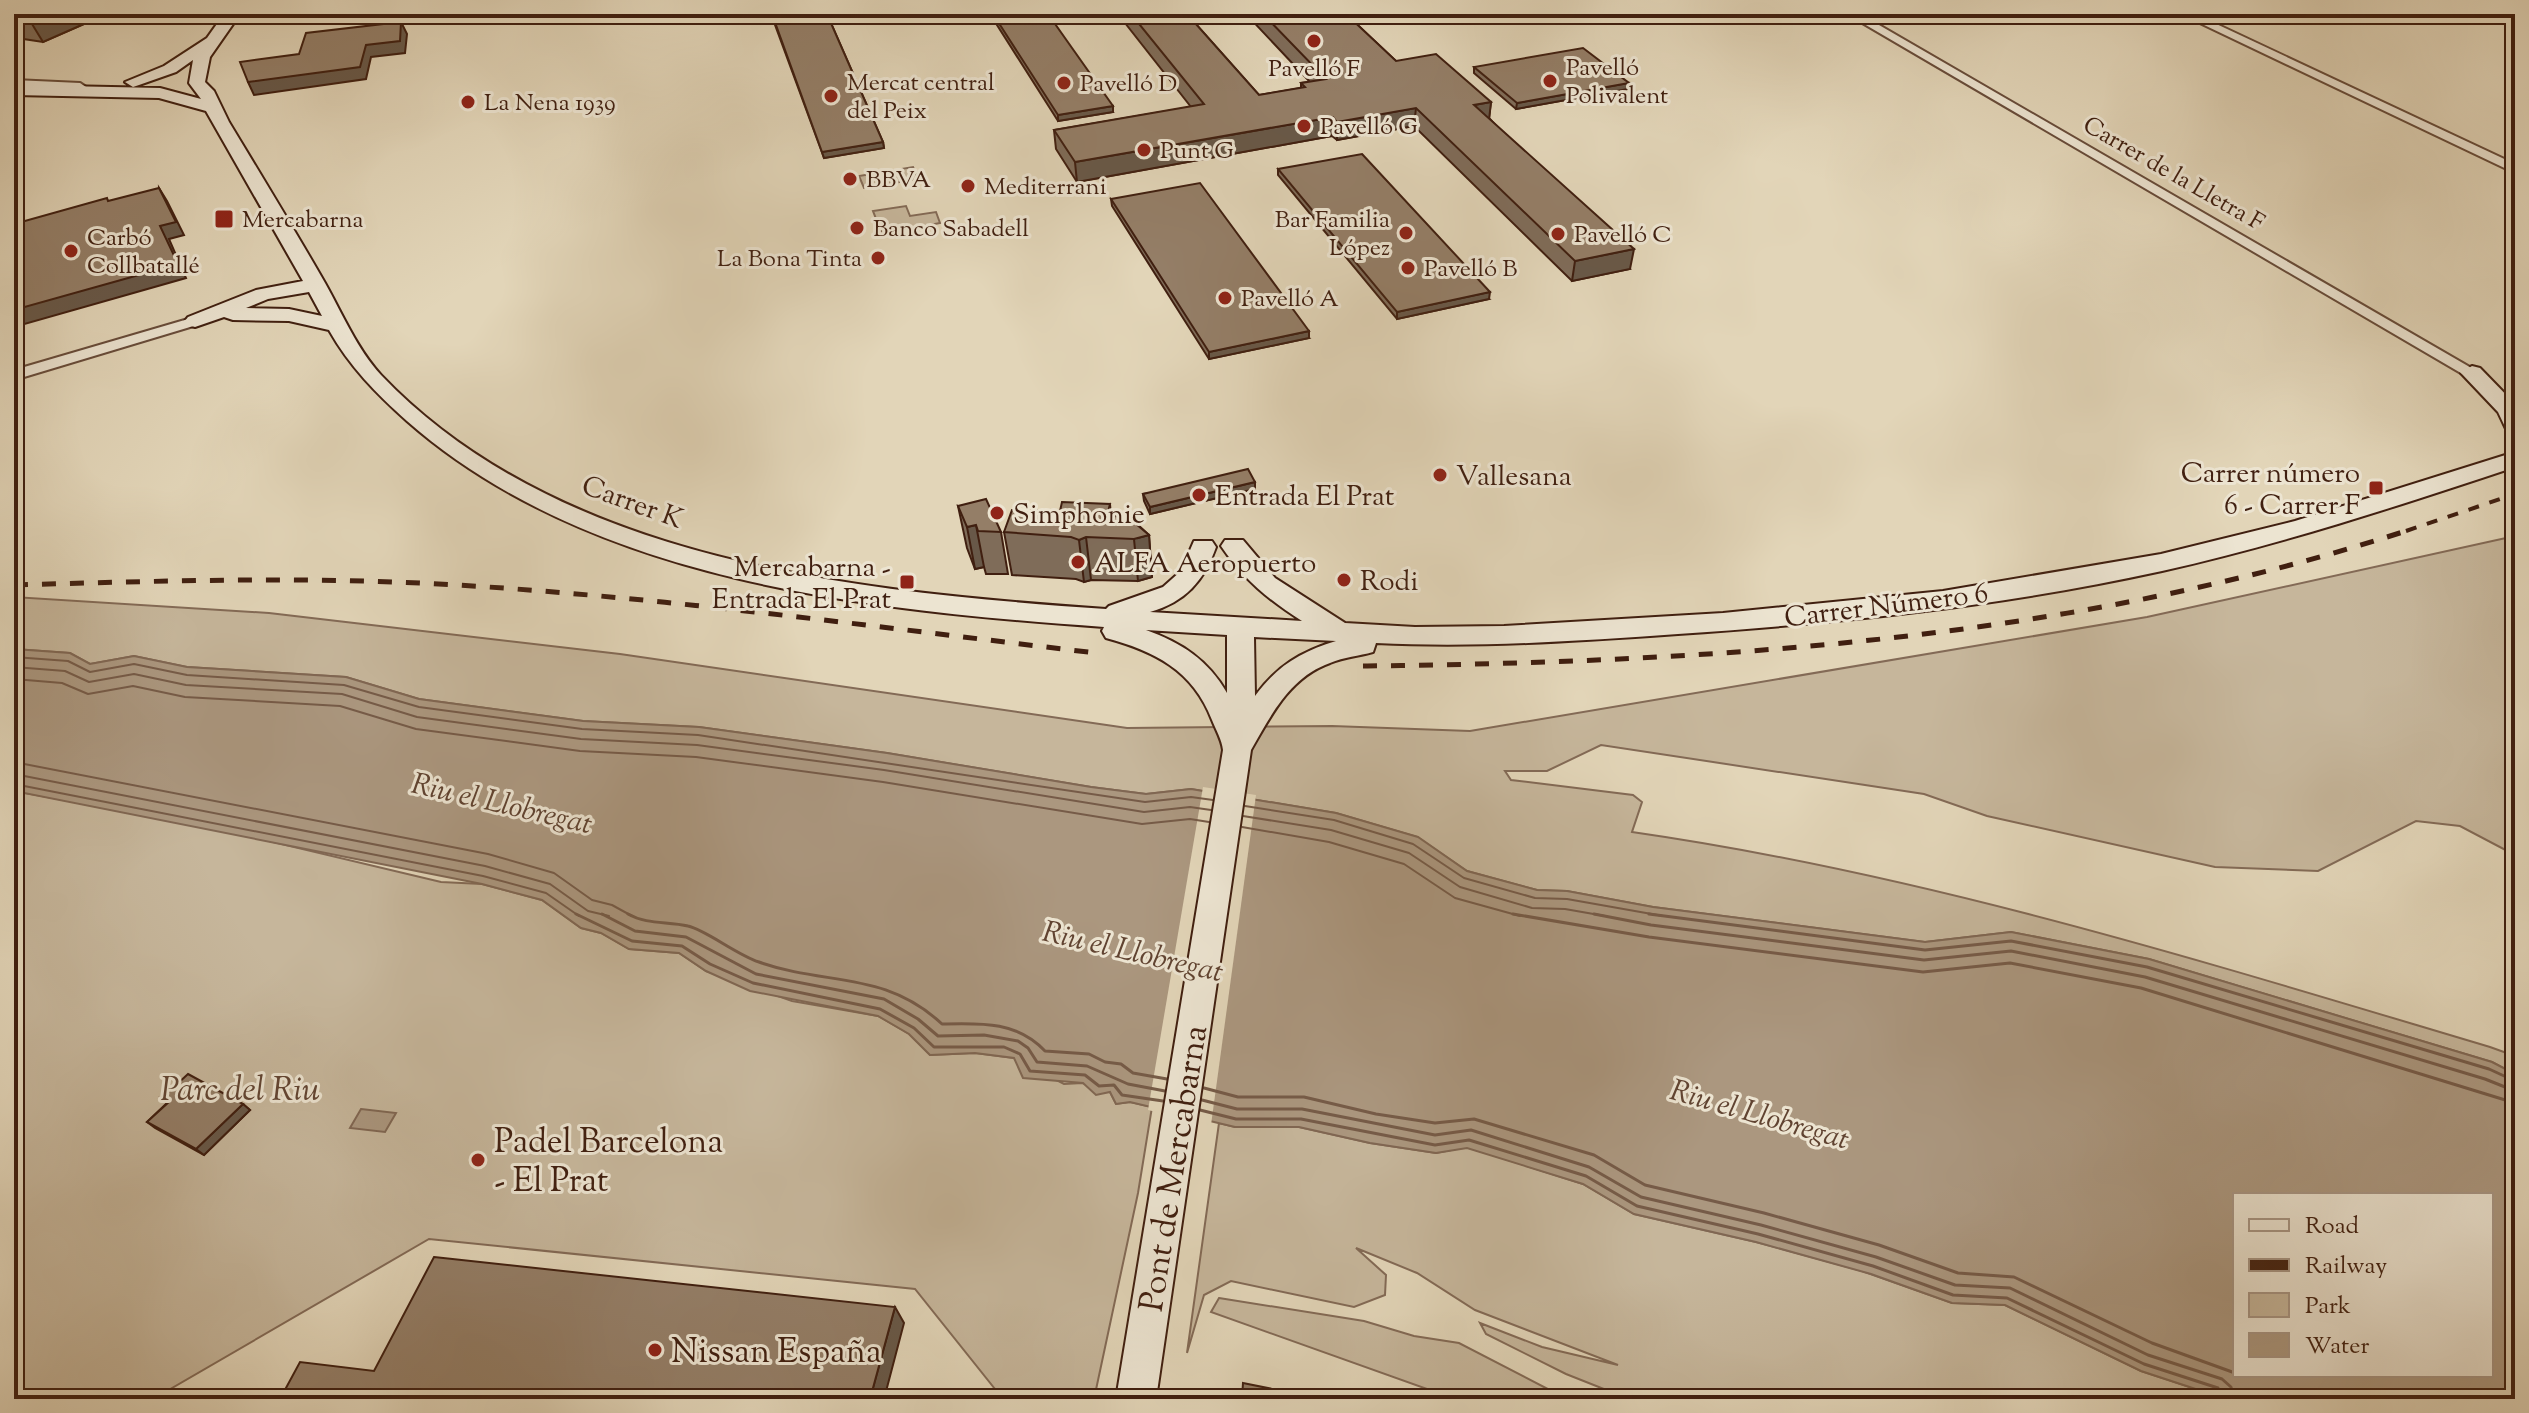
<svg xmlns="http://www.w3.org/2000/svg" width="2529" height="1413" font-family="'Sorts Mill Goudy',serif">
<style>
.green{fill:#c6b69b;stroke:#836a56;stroke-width:2}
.water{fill:#ab977f;stroke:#806753;stroke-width:2;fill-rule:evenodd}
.pier{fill:#e2d5b8}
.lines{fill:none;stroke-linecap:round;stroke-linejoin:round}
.shore-far1{stroke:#765b48;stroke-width:2}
.shore{stroke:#765b48;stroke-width:3}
.street-casing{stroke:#684c3a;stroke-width:4}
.secondary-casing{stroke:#401f10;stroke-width:4}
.street{fill:#ece4d1;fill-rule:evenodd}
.secondary{fill:#ece4d1;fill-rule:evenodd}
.rail-far1{stroke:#401f10;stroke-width:4;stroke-dasharray:11 11;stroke-linecap:butt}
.rail{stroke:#401f10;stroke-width:5;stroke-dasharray:14 14;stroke-linecap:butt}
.wall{fill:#7f6c59;stroke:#401f10;stroke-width:2}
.shaded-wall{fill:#685848;stroke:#401f10;stroke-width:2}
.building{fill:#947e67;stroke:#401f10;stroke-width:2}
.poi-dot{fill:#8f2418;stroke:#ece4d1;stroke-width:3}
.labels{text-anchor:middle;stroke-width:6;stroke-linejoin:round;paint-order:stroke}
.far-poi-label{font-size:24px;fill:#401f10;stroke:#ece4d1;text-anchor:start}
.far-street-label{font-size:24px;fill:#401f10;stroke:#ece4d1}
.poi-label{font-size:28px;fill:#401f10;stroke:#ece4d1;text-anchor:start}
.street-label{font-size:28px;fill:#401f10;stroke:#ece4d1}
.water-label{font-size:30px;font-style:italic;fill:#604331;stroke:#ece4d1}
.near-park-label{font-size:34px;font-style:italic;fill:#624533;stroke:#ece4d1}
.near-poi-label{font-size:34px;fill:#401f10;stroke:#ece4d1;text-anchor:start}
.near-street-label{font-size:34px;fill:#401f10;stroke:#ece4d1}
</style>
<rect width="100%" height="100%" fill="#e2d5b8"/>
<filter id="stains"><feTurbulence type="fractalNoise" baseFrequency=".0025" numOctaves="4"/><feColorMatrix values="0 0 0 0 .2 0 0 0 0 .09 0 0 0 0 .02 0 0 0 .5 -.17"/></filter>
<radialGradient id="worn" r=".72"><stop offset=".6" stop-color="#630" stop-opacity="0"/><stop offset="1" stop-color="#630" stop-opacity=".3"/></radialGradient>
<path class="green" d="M913 167 918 179 864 188 859 176Z
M906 206 910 216 936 212 940 223 882 234 873 211Z
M2515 536V855L2460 826 2416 821 2318 871 2215 867 1987 816 1924 794 1601 745 1547 771H1505L1511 780 1633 795 1642 802 1632 832C1925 874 2208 963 2490 1047L2515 1056V1074L2492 1062 2149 959 2011 932 1925 942 1653 907 1567 891 1537 890 1467 871 1417 837 1336 813 1191 789 1146 794 1091 787 887 753 699 727 583 721 419 699 346 677 187 667 134 656 90 664 70 653 14 649V597L269 613 620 654 1127 728 1332 726 1470 731 2147 617Z
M14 791 206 826 441 882 482 884 542 900 581 928 601 933 629 949 679 953 706 971 792 1001 878 1016 909 1034 930 1055 975 1053 1014 1058 1064 1084 1083 1083 1110 1092 1116 1104 1130 1102 1152 1107 1138 1193 1094 1399H1003L915 1289 429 1239 153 1399H14Z
M1219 1123 1235 1127H1299L1370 1143 1436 1153 1467 1147 1583 1184 1634 1214 1756 1242 1862 1271 1952 1303 2005 1305 2141 1371 2226 1399H1629L1566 1374 1486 1334 1480 1323 1542 1347 1618 1365 1475 1310 1417 1273 1356 1248 1386 1275 1385 1295 1354 1307 1231 1281 1204 1295 1187 1353Z
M1219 1298 1364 1321 1414 1336 1459 1343 1567 1399H1455L1211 1312Z"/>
<path class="water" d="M14 649 70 653 90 664 134 656 187 667 346 677 419 699 583 721 699 727 887 753 1091 787 1146 794 1191 789 1336 813 1418 837 1467 871 1537 890 1567 891 1653 907 1925 942 2011 932 2149 959 2492 1062 2515 1074V1399H2226L2141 1371 2005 1305 1952 1303 1871 1274 1756 1242 1634 1214 1583 1184 1467 1148 1436 1153 1370 1143 1299 1127H1235L1130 1102 1116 1104 1110 1092 1096 1095 1083 1083 1023 1078 1014 1058 975 1053 930 1055 909 1034 878 1016 750 991 706 971 679 953 629 949 601 933 581 928 542 900 482 884 14 791ZM2235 1195H2491V1375H2235Z
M361 1109 396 1113 385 1132 350 1128Z"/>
<path class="pier" d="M1203 787 1256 795 1211 1125 1148 1110Z"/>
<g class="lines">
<path class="shore-far1" d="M14 657 68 661 90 672 134 664 187 675 344 685 419 707 582 729 698 735 1145 802 1191 797 1213 800
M14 667 65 671 89 682 134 674 186 685 342 694 417 717 581 739 697 745 884 770 1144 812 1190 807 1211 810
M14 679 62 683 88 694 133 686 185 697 340 706 416 729 580 751 696 757 883 782 1142 824 1190 819 1209 822
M14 762 488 854 554 873 592 900 612 905 632 916
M14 774 485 866 550 884 588 911 609 916
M14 784 483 876 546 893 579 916
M1245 806 1334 820 1413 844 1464 878 1535 898 1567 899 1663 916
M1243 816 1331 830 1409 853 1460 887 1532 908 1565 909 1605 916
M1242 827 1329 842 1404 864 1455 898 1520 916"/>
<path class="shore" d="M576 914 632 941 682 946 710 964 753 983 880 1009 914 1028 934 1047H1004L1020 1054 1030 1071 1085 1075 1099 1086 1114 1085 1122 1095 1163 1101
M602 914 635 931 686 937 756 974 884 999 918 1019 938 1036 984 1035 1018 1041 1028 1048 1037 1062 1087 1066 1128 1084 1165 1091
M628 914C647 925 668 921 688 926 706 930 737 955 759 962 826 986 884 970 942 1024 981 1023 1017 1021 1045 1051L1089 1054 1105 1062 1121 1064 1133 1073 1167 1079
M1513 914 1649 937 1923 972 2010 963 2141 988 2515 1103
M1594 914 1651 925 1924 960 2011 951 2145 977 2485 1079 2515 1091
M1649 914 1925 950 2011 941 2147 967 2489 1069 2515 1081
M1204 1088 1238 1097H1304L1376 1114 1435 1123 1474 1119 1594 1155 1645 1185 1764 1213 1879 1245 1958 1273 2014 1277 2152 1343 2235 1373
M1202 1100 1237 1109H1302L1435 1135 1471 1130 1589 1167 1641 1197 1761 1225 1876 1257 1955 1285 2010 1288 2148 1355 2222 1379 2231 1387 2233 1399
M1200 1110 1236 1119H1301L1435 1145 1469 1140 1586 1176 1637 1206 1758 1234 1873 1266 1953 1295 2007 1298 2144 1364 2218 1388 2223 1399"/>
<g class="street-casing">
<path id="street" d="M1847 14H1860L2480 373 2478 376H2466Z
M2181 14H2195L2515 164V173Z
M14 80 80 83 86 87 80 91 14 88Z
M195 317 202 321 200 324 14 380V370Z"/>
</g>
<g class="secondary-casing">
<path id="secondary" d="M224 14H240L210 57 205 82 214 91 229 122C261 175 294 229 325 283 342 313 357 349 381 375 561 564 861 592 1106 609L1109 606 1163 587 1181 571 1194 541H1212L1216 547C1204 581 1185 602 1150 612L1302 621C1269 600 1243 579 1221 546L1225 540H1243L1275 578 1345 623 1415 627 1504 626 1723 613 1943 591 2161 554 2295 521 2515 452V467C2398 506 2282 544 2162 571 2003 606 1840 623 1678 634 1578 641 1477 648 1376 643L1373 652C1359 656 1344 657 1330 663 1290 677 1271 715 1251 750L1156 1399H1116L1223 750C1222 740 1216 730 1212 720 1193 670 1154 651 1106 638L1102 631 1104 627C870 610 591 583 407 421 376 393 350 367 329 330L289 321 233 320 224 317 195 327 188 325 185 321 188 317 256 290 303 281 206 111 159 98 14 95V85L160 88 201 99 189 83 193 60 176 72 139 85 133 87 125 82 164 66 207 38ZM309 292 322 316 289 309 246 308 268 299ZM1146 630 1227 635V693C1208 660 1182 643 1146 630ZM1254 637 1336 641C1300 652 1277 666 1255 696Z
M2472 366 2480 368 2515 404V433L2507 431 2498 412 2461 373Z"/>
</g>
<use href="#street" class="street"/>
<use href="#secondary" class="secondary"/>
<path class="rail-far1" d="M2406 531 2515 494"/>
<path class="rail" d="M14 585C161 581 309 576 457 585 671 598 883 628 1096 653
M1363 666C1718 662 2073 640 2412 529"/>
</g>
<path class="wall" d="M771 14H827L883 142 884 148 824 158Z
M990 14H1048L1113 112 1058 121Z
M1118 14H1187L1259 95 1301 88V83L1310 82 1246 14H1346L1396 61 1491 102 1489 118 1630 269 1572 281 1414 126 1337 140 1332 136 1077 182 1056 149 1054 130 1191 107Z
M14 16 93 20 43 42 17 38 14 34Z
M1474 67 1629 83 1628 89 1516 109 1474 73Z
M1278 169 1489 299 1397 319 1278 175Z
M1111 199 1309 338 1209 359 1112 206Z
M1255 482V489L1150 514 1144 501 1143 494Z
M1110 504 1111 516 1136 517 1137 524 1149 535 1152 577 1138 581 1091 580 1084 582 1076 579 1012 575 1004 532 1060 511Z
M958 506 1001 532 1008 574H986L984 567 975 569 967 548Z
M162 1098 243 1104 250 1110 204 1155 155 1128 147 1122 168 1102Z"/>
<path class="shaded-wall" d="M56 14H94L93 20 43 42 32 24Z
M401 22 407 34 405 53 371 57 366 79 254 95 248 82 366 45Z
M1629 83 1628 89 1516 109 1517 103Z
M1491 102 1489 120 1474 105Z
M1113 106V112L1058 121V115Z
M1416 108 1414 126 1337 140V122Z
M1333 117 1332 136 1077 182 1075 162Z
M883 142 884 148 824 158 822 152Z
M159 188 167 201 184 235 169 239 186 278 14 327V310L160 226Z
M1634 249 1630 269 1572 281 1575 261Z
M1490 292 1489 299 1397 319V312Z
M1309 331V338L1209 359V352Z
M1255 482V489L1150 514V507Z
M1136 517 1138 538 1149 535 1152 577 1138 581 1134 539Z
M976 525 984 567 975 569 967 527Z
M1086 537 1091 580 1084 582 1079 540Z
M243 1104 250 1110 204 1155 196 1149Z
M895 1307 904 1323 884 1399H870Z"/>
<path class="building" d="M19 14H56L32 24 14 22V16Z
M772 14H827L883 142 822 152Z
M993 14H1048L1113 106 1058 115Z
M1131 14H1187L1259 95 1305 87 1301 83 1326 79 1263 14H1346L1396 61 1436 54 1491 102 1474 105 1634 249 1575 261 1416 108 1337 122 1333 117 1075 162 1054 130 1204 104Z
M401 22 400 41 366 45 360 67 248 82 240 62 299 54 306 33Z
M1583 48 1629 83 1517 103 1474 67Z
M1362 154 1490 292 1397 312 1278 169Z
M1200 183 1309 331 1209 352 1111 199Z
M159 188 176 222 160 226 178 264 14 310V224L107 198 108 201Z
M1248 469 1255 482 1150 507 1143 494Z
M986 499 1001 532 978 531 976 525 967 527 958 506Z
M1062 502 1110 504 1107 516 1136 517 1135 523 1149 535 1134 539 1086 537 1079 540 1071 537 1004 532 1012 510 1060 511Z
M188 1074 243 1104 196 1149 147 1122 169 1102 162 1098Z
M434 1257 895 1307 870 1399H280L300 1362 374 1371Z
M1243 1383 1322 1399H1242Z"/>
<g class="poi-dot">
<circle cx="1314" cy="41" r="8"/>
<circle cx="1550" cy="81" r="8"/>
<circle cx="1064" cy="83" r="8"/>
<circle cx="831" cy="96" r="8"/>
<circle cx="468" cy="102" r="8"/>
<circle cx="1304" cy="126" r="8"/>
<circle cx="1144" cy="150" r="8"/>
<circle cx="850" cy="179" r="8"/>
<circle cx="968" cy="186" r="8"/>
<rect x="214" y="209" width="20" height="20" rx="4"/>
<circle cx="857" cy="228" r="8"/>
<circle cx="1406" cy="233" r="8"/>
<circle cx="1558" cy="234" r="8"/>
<circle cx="71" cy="251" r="8"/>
<circle cx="878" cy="258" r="8"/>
<circle cx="1408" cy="268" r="8"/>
<circle cx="1225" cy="298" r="8"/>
<circle cx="1440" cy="475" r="8"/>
<rect x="2368" y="480" width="16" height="16" rx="4"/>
<circle cx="1199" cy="495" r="8"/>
<circle cx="997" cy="513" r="8"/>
<circle cx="1078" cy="562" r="8"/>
<circle cx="1344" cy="580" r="8"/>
<rect x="899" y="574" width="16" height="16" rx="4"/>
<circle cx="478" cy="1160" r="8"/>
<circle cx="655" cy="1350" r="8"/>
</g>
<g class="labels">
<g class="far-poi-label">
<text x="1566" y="75">Pavelló<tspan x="1566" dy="28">Polivalent</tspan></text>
<text x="1314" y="76" text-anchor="middle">Pavelló F</text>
<text x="847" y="90">Mercat central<tspan x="847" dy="28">del Peix</tspan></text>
<text x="1080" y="91">Pavelló D</text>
<text x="484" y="110">La Nena 1939</text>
<text x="1320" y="134">Pavelló G</text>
<text x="1160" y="158">Punt G</text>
<text x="866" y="187">BBVA</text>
<text x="984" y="194">Mediterrani</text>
<text x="242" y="227">Mercabarna</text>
<text x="1390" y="227" text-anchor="end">Bar Familia<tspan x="1390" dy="28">López</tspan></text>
<text x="873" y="236">Banco Sabadell</text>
<text x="1574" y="242">Pavelló C</text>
<text x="87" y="245">Carbó<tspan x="87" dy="28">Collbatallé</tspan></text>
<text x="862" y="266" text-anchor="end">La Bona Tinta</text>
<text x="1424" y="276">Pavelló B</text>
<text x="1241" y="306">Pavelló A</text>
</g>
<g class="far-street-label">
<text transform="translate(2174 173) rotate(30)" y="8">Carrer de la Lletra F</text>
</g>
<g class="poi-label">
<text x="2360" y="482" text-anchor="end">Carrer número<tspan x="2360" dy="32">6 - Carrer F</tspan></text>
<text x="1456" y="485">Vallesana</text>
<text x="1215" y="505">Entrada El Prat</text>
<text x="1013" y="523">Simphonie</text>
<text x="1094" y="572">ALFA Aeropuerto</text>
<text x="891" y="576" text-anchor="end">Mercabarna -<tspan x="891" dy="32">Entrada El Prat</tspan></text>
<text x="1360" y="590">Rodi</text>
</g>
<g class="street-label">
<text transform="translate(633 501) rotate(20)" y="10">Carrer K</text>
<text transform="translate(1886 604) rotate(-7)" y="10">Carrer Número 6</text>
</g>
<g class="water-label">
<text transform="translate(502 803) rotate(13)" y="10">Riu el Llobregat</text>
<text transform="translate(1133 951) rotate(13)" y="10">Riu el Llobregat</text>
<text transform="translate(1760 1114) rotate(16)" y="10">Riu el Llobregat</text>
</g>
<g class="near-park-label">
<text x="240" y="1100">Parc del Riu</text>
</g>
<g class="near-poi-label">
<text x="494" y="1152">Padel Barcelona<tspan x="494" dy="39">- El Prat</tspan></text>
<text x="671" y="1362">Nissan España</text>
</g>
<g class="near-street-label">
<text transform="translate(1172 1168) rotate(-81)" y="12">Pont de Mercabarna</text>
</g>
</g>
<rect width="2529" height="1413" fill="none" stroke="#e2d5b8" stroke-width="48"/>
<rect x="16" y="16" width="2497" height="1381" fill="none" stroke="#401f10" stroke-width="4"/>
<rect x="24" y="24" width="2481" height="1365" fill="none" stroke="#401f10" stroke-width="2"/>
<rect x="2233" y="1193" width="260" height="184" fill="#ece4d1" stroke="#a79584" stroke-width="2"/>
<rect x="2249" y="1219" width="40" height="12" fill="#ece4d1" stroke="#a79584" stroke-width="2"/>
<text x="2305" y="1233" font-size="24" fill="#401f10">Road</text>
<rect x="2249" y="1259" width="40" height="12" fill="#401f10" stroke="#a79584" stroke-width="2"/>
<text x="2305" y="1273" font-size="24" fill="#401f10">Railway</text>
<rect x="2249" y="1293" width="40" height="24" fill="#c6b69b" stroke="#a79584" stroke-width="2"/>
<text x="2305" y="1313" font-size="24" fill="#401f10">Park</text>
<rect x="2249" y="1333" width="40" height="24" fill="#ab977f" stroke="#a79584" stroke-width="2"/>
<text x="2305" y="1353" font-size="24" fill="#401f10">Water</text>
<rect width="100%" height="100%" filter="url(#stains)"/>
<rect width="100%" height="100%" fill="url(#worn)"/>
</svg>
